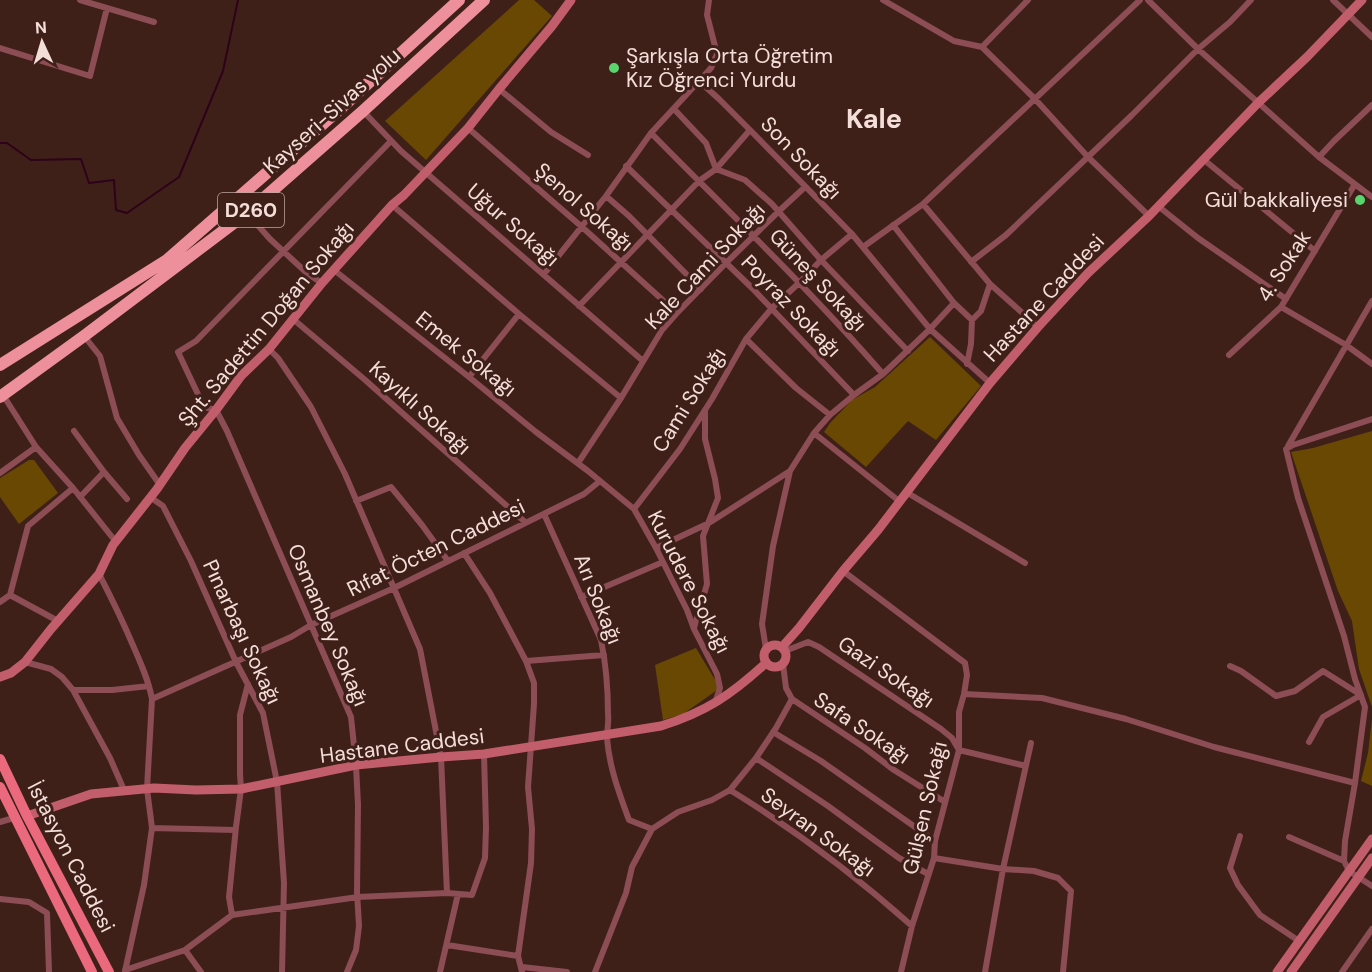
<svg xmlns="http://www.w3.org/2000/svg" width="1372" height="972" font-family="'DM Sans',sans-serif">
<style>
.green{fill:#684802}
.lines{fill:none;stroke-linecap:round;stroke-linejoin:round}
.stream{stroke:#2d021a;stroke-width:2}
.street{stroke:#8c4d55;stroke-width:6}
.secondary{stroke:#c25d6c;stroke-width:9}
.primary{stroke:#eb697d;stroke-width:10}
.highway{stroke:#ee909b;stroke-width:12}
.poi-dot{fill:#59d56f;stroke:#3f2019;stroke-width:2}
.labels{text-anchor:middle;stroke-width:6;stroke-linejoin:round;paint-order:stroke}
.shield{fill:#3f2019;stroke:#bda59f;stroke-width:1.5}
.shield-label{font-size:20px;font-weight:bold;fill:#f3ded8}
.poi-label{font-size:21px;fill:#f3ded8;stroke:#3f2019;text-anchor:start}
.street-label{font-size:21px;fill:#f3ded8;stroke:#3f2019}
.district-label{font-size:27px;font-weight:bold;fill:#f3ded8;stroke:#3f2019}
</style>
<rect width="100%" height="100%" fill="#3f2019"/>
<path class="green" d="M519 0H534L552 16 426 160 385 121Z
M930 337 981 386 936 440 908 421 866 467 824 432 830 423 852 400 875 387Z
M1372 431V707L1359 669 1352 621 1338 591 1291 452 1313 448Z
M29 460H34L58 493 19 524 0 497V478Z
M696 648 720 688 683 714 663 720 655 665Z
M1372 719V786L1361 781 1368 753Z"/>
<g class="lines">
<path class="stream" d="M0 143H7L31 160 81 159 89 183 114 180 116 210 127 213 179 177 223 71 238 0"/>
<path class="street" d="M80 0 154 22
M883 0 954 41 982 47 1035 99 1088 157 1149 216
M1148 0 1198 49 1319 157 1372 197
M1333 0 1372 37
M982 47 1028 0
M0 48 90 76 107 8
M699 81 719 99 750 130 852 234 930 329 990 383
M499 89 551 132 588 155
M674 109 706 143 716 169 745 180 772 204 821 260 908 351
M363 111 401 151 643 361
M468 128 582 227 677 313
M651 133C730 213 810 290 883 374
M1319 157 1334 141 1372 105
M1203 159 1315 251
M626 166 752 288 854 395
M606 196 629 216 701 289
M923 204 990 284 1038 327
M392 205 519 314 621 398
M1158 206 1198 238 1286 299
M247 213 270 239 309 275 322 283
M893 225 954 303 972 320 971 344 967 364
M863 247 923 204 1140 0
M971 262 1006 235 1132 115 1198 49 1230 22 1251 0
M334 270 469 377 536 432 588 471 634 509 656 548 687 610 694 629 717 674 720 688 715 703
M544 274 606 196 651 133 711 68 717 54 707 15 709 0
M579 306 699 181 716 169 750 130
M1281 307 1346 345 1372 364
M293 319 364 379 525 522
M972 320 981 311 990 284
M84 336 100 356 117 418 139 455 160 485
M746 339 796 388 830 415
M269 349 278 358 311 407 345 474 420 649 441 757 447 893
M1229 355 1281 307 1355 184
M469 377 519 314
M3 395 36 447 73 488 116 542
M1372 419 1293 445 1286 449 1298 498 1344 636 1355 679 1365 707 1355 783 1345 841 1344 861 1349 871 1372 886
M74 431 104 472 80 497
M814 433 899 501
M1288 446 1372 301
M578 463 621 398 662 330 677 313 727 262 779 211 805 187
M104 472 127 499
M0 473 36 447
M906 492 1025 563
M150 497 163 506 191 561 236 662 263 713 277 782 284 883 282 972
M356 501 391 487 422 525 448 561
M634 509 680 449 712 399 746 339 772 308 800 282 821 260 852 234
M544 514 601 640C606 664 608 690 608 714 609 722 607 730 607 738 609 766 619 793 629 820L652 829
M656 548 709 523 790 471
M464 553 490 593 526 661 534 683V704L528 787 532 829 531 863 518 956
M843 571 965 663 967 675 964 694 959 712V750L935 841 934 858 912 926 901 972
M99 574C112 599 124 624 135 650 142 666 149 682 152 699L147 789 152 828 144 885 125 971
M10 595 58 621
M581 597 663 562
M0 602 10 595 28 526 73 488
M694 628 707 584 703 536 718 498 715 479 705 439V410
M766 649 762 624 773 546 790 471 814 433 830 415 854 395 883 374 930 329 954 303
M785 651 808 642 819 647 941 729 952 738 959 750 1026 766
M526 661 604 655
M25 662 51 669 62 677 73 690 110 758 124 790
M783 664 786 688 792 699 865 748 894 770 945 802
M1230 666 1241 671 1276 696 1295 691 1323 671 1361 695 1323 717 1309 742
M73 690H112L149 686
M964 694 1042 698 1126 719 1214 747 1355 783
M152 699 291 637 311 625 394 588 584 494 600 481
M773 732 821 761 935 841
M756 758 828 806 899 858 928 874
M730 790C795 830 856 876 912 926
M0 822 17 817
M152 828 235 830
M1240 836 1230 868 1238 885 1260 915 1299 941
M1289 837 1344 861
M934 858 1003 869 1034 871 1058 878 1071 891 1063 972
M0 899 29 902 47 913 49 972
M232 915 229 897 236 827 241 789 240 774V715L248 684
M447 945 518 956 522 972
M185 950 201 972
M522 967 567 972
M125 970 185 950 232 915 358 897 447 893 472 895 485 858 486 827 484 754
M347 972 356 950 359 926 357 892 358 805 356 765 351 717 227 431 216 410 204 407 178 352 196 341 391 141
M440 972 458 894
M595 972 626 893 632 867 652 829 678 812 712 800 730 790 756 758 776 728 792 699
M985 972 1003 869 1031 743
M1342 972 1372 929"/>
<path class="secondary" d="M764 656a11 11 0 1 1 22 0a11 11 0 1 1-22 0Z
M782 647 799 628 843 571 878 530 990 383 1038 327 1088 273 1149 216 1258 103 1307 57 1362 0
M0 677 11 673 25 662 51 629 99 574 113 545 157 489 185 448 216 410 241 376 269 349 322 283 392 205 404 195 468 128 499 89 552 26 571 0
M27 816 91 794 154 788 196 790 241 789 356 765 441 757 484 754 661 726C706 712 731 695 766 663
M1277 972 1372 839
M1291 972 1372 858"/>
<path class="primary" d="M0 759 27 816 109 972
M0 787 92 972"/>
<path class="highway" d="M0 365 167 260 341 108 459 0
M0 397 84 336 247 213 363 111 484 0"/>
</g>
<g class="poi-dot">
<circle cx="614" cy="68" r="6"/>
<circle cx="1360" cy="200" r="6"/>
</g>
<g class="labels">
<rect class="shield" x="218" y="193" width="66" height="34" rx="4.5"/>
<g class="shield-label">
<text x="251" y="217">D260</text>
</g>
<g class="poi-label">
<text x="626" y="63">Şarkışla Orta Öğretim<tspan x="626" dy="24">Kız Öğrenci Yurdu</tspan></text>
<text x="1348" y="207" text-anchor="end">Gül bakkaliyesi</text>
</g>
<g class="street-label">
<text transform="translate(332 111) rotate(-42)" y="7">Kayseri-Sivas yolu</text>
<text transform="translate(801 158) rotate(46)" y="7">Son Sokağı</text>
<text transform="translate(584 207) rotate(41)" y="7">Şenol Sokağı</text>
<text transform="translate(513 225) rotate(41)" y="7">Uğur Sokağı</text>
<text transform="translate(705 266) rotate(-47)" y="7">Kale Cami Sokağı</text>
<text transform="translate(1284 266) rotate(-57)" y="7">4. Sokak</text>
<text transform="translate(818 280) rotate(47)" y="7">Güneş Sokağı</text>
<text transform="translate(1044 298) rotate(-47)" y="7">Hastane Caddesi</text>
<text transform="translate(791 306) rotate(46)" y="7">Poyraz Sokağı</text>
<text transform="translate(266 324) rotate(-50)" y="7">Şht. Sadettin Doğan Sokağı</text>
<text transform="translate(466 354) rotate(39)" y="7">Emek Sokağı</text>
<text transform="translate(689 400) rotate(-58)" y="7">Cami Sokağı</text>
<text transform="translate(420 408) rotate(42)" y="7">Kayıklı Sokağı</text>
<text transform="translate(436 548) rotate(-26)" y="7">Rıfat Öcten Caddesi</text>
<text transform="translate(689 582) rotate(63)" y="7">Kurudere Sokağı</text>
<text transform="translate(598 599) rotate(68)" y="7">Arı Sokağı</text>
<text transform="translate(328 625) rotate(67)" y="7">Osmanbey Sokağı</text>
<text transform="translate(242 632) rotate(65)" y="7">Pınarbaşı Sokağı</text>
<text transform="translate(886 672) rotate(34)" y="7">Gazi Sokağı</text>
<text transform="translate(862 728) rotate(34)" y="7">Safa Sokağı</text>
<text transform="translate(402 746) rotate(-7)" y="7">Hastane Caddesi</text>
<text transform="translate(925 808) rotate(-77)" y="7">Gülşen Sokağı</text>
<text transform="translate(818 832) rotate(36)" y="7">Seyran Sokağı</text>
<text transform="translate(71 857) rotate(63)" y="7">İstasyon Caddesi</text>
</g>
<g class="district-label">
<text x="874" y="128">Kale</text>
</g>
</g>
<g transform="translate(42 42) rotate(356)" stroke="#3f2019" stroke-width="4.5" paint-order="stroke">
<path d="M0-4.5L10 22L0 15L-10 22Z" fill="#f3ded8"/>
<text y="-9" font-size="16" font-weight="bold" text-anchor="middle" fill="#f3ded8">N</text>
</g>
</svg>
